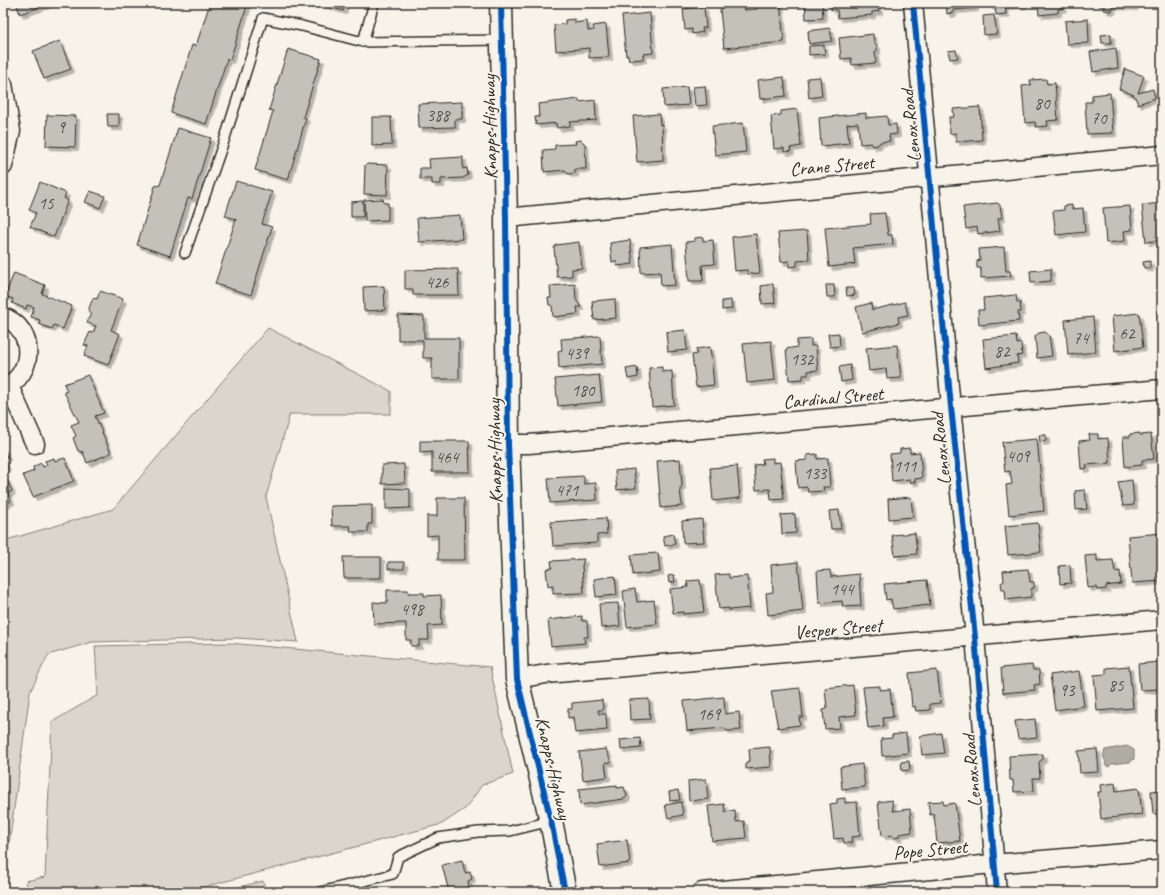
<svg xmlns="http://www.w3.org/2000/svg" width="1165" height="895" font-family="Caveat,sans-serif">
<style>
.green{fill:#dad6cc;stroke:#82807c}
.water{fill:#afaca4;stroke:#7a7874}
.building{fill:#c4c1b9;stroke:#2b2b2b;filter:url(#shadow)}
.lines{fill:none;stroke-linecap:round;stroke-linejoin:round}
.lane-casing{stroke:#2b2b2b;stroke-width:12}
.street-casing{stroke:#2b2b2b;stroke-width:21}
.secondary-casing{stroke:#2b2b2b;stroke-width:25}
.lane{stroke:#f7f3e8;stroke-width:9}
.street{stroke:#f7f3e8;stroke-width:18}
.secondary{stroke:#f7f3e8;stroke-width:22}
.cycleway-casing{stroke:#f7f3e8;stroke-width:8}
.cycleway{stroke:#0057b8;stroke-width:6}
.labels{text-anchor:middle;stroke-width:4;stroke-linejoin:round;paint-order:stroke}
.number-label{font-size:17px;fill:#51504e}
.street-label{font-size:19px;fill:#2b2b2b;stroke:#f7f3e8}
</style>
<defs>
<filter id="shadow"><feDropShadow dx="3.5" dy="3.5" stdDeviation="0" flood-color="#0004"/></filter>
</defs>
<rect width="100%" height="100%" fill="#f7f3e8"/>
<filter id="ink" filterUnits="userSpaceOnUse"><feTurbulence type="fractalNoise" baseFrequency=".025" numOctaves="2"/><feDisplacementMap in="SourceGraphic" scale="8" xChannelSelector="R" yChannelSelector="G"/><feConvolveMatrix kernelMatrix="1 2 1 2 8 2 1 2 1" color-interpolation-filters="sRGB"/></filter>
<g filter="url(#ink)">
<path class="green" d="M268 328 391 391V414H290L266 497 298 642 237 638 92 642 48 655 30 692 3 888V541L113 509Z
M229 643 490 667 513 774 482 785 466 808 442 824 185 892H29L26 881 45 877 52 722 98 695 95 646Z
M263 881 266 892H219Z"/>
<path class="water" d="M1127 746 1134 750V759L1130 762 1111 764 1109 767 1105 765 1106 762 1103 756 1105 750Z"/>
<path class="building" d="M16 3H51L20 14Z
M210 3H248L230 60 227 59 206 124 171 113 192 45 196 46Z
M316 3H345L343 11Z
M780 3 784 42 724 48 720 10 722 7 744 5V10L757 9V4Z
M805 3H822L823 18 806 19Z
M831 3H878L879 11 872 12V15L838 18 837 10H831Z
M946 3H975V8L953 10V13L947 14Z
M989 3H1023V5L1005 6 1006 14 996 15 995 6 990 7Z
M1038 3H1062L1063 8 1058 9V13L1039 15Z
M1099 3H1135L1134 7 1112 6V11L1104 10V6H1099Z
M704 7 706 28H702L703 32 692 34V29L685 30 683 9Z
M650 13 653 53 643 54V59L629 60 628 55 626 56 622 16Z
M994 15 997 34 984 35 983 16Z
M575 19V23L587 21 588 31 594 30 593 26 606 24 609 57 589 58V48L556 51 554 25 565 24V20Z
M1088 19 1089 43 1067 44 1065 21Z
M830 28 832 41 809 44 808 31Z
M873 34 874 43 877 45V50L875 52 876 63 852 65 851 58 841 59 839 38Z
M1111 34V43H1102L1101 35Z
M60 41 71 69 44 79 33 51Z
M824 45 825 54 809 55V46Z
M1116 48 1118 68 1093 72 1090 52Z
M288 49 321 59 303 117 306 118 288 180 255 170 273 111 269 110Z
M956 50 958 58 950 59 948 51Z
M1125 69 1144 76 1138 93 1153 89 1155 98 1138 104 1134 95 1119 89Z
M784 77 786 96 760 99 758 80Z
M820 77 822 96 809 98 807 78Z
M1046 79 1047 84 1055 83 1058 120 1047 121 1048 126 1036 127 1035 122 1025 123 1022 86 1031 85 1030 80Z
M705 86 707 105 695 106 693 87Z
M687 87 689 105 664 107 663 89Z
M1110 93 1113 133 1087 134 1085 102H1092V95Z
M579 99V102L595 100 596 120 570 122V126L557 128 556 123 536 125 535 117H539L538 104Z
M462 102V119H455V127L419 128 418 104Z
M980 107 982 140 956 142V133L950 134 949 117H954L953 109Z
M797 109 801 146 790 148 791 151 784 152V148L774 149 771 116 781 115V111Z
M866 113V118L887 116 888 125 896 124 897 134 889 135 890 141 880 142 878 145 872 146 871 143 860 144 858 123 847 124 849 143 821 146 819 118Z
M107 114H119V127H108Z
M659 114 660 125 662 124 663 160 637 162 633 116Z
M47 115 76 116 75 147 46 146Z
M372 117H391L392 145 372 146Z
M743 123 746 152 715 155 712 126Z
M178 128 211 138 192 199 188 198 170 256 137 245 155 186 160 185Z
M581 140 585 144 586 169H575V173L568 174 565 170 544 172 543 150 555 149V145L576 144 575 141Z
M463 157V169L467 168 468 175 463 178 441 179V184H432V179H420V168H430L429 159Z
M368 164 388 165 387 195 364 194 365 165Z
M236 181 272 192 262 224 272 227 251 295 215 284 236 219 225 216Z
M40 182 66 193 64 198 68 200 54 237 30 227 36 213 29 210Z
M90 191 105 196 100 208 85 202Z
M383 199 384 203H388V220L365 221 364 200Z
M363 201V217H351V202Z
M997 203 1000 205 1002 218H998L1000 231 978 234 977 227 966 229 963 207Z
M1162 203V240L1146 242 1142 205Z
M1072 205V209L1083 208 1085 232 1056 235 1053 211 1064 210V206Z
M1130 206 1132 230 1124 231 1125 241 1106 243 1103 208Z
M885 213 888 235H892L893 244 853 248 855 264 829 267 825 228 871 224 870 214Z
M460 215 462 239 419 242 417 218Z
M807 231 809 260 797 261V266L789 267V261L781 262 778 233Z
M756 234 760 273 748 274 747 270 735 271 732 237Z
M703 237V241L713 240 715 264 702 265 703 281H689L686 242 695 241V238Z
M630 240 633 264 617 266 616 261 612 262 610 243Z
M579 242 582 268 572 269V276L557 277 554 248 556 245Z
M672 244 675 285 661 286 660 272 641 273 640 247Z
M1004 247 1006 271H1010L1011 276 981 278V268H977V261L980 260 979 249Z
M1150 261V268H1144L1143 262Z
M458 269 459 295H413V289H405V270Z
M1051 269V281L1031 283 1030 271Z
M14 273 45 285 42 294 72 306 63 329 54 325 52 329 39 324 40 320 31 317 34 307 27 305 26 309 12 303 13 299 5 296Z
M575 284 576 300 581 307H577L578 314 553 317 552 305H549L548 298H551L550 286Z
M773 284 775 303 762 304 761 286Z
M826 285H834L835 297H827Z
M384 286 385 310 364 311 363 287Z
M846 288H854L855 295 847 296Z
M100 291 123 299 111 330 120 334 108 365 84 356 88 346 84 345 90 332 93 333 96 326 87 323 91 313 88 311 93 298 97 299Z
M1016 295 1017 302H1020L1021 312H1018L1019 321 979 325 978 310H984L983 298Z
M615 299 616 318 594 320 592 301Z
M731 300 732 309 722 310V301Z
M905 302 908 315 898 317 899 323 862 332 856 307 871 303 872 310Z
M1157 311H1162V346H1161Z
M1139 313 1143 347 1115 351 1112 316Z
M398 315 424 316V338H459V379H432V358H423V340H398Z
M1093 317 1096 352 1068 355 1065 320Z
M685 330 687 350 668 352 666 332Z
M1045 332 1049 335 1052 356 1037 358 1035 336 1039 333Z
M839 333 840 346 830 347 828 334Z
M600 336 602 364 559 368 558 351 562 350 561 339Z
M1016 336 1017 344 1021 343 1022 355 1017 356 1018 363 986 368 983 339Z
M811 339V346H816L818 370 808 371V375H803V379L789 380 786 349 797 347V340Z
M771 341 775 380 747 383 743 344Z
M897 345 901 378 887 379 886 369 869 371 866 348Z
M710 347 714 385 696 387 692 355 697 354 696 349Z
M850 365 852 380 841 382 839 367Z
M637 367 638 377 628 379 626 369Z
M662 367V372L672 371 674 405 652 407 649 368Z
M88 375 104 413 95 416 111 453 87 463 83 452 78 451 73 438 76 436 71 425 79 422 64 392 67 391 64 384Z
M599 375 602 402 558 406 555 379Z
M1140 433V435L1151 434 1154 459 1142 460V465L1125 467 1123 437H1130V434Z
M1089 434H1098V439L1108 438 1110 463 1086 465 1087 468 1081 469 1079 441 1090 440Z
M1039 435H1046V441L1040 442Z
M1037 439 1044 511 1009 515 1006 485 1012 484 1010 471 1005 472 1002 442Z
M420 441H469L470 472H432V452L420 453Z
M3 447 7 457 3 459 7 467 3 471Z
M910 448V453L920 452 922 478 915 479V482H910V479L892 481 890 454 900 453V449Z
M817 454V459L828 458 830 487H823L824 491 808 492 807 487 798 488 796 461 807 460V455Z
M54 458 55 461 65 458 74 481 33 497 23 475 34 471 33 467 41 463 43 467 47 465 45 461Z
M773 458V463L780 462 784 499 771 500 770 489 756 490 754 465 763 464 762 459Z
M680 459 682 486 680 489 682 506 661 508 657 461Z
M404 464 405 483 382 484V465Z
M737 466 740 498 713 501 710 468Z
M634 469 636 488 617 490 615 471Z
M584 476V484L596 483 597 500 550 503 548 478Z
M6 478 12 491 8 493 11 501 3 505V479Z
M1132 480 1134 505 1123 506 1118 482Z
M386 488 410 489V508L386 509Z
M1085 490 1087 509 1076 510 1075 491Z
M911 497 913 517 889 519 888 499Z
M437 498H464L465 560H438V535L427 536V516H437Z
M372 505V524H368V532H351L350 526H332L331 506Z
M839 510 841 529H831L829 511Z
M795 514 796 533 782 534 781 515Z
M606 518 607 534 597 535V543L553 546 551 522Z
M702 519 704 542 683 543 682 521Z
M1038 523 1041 552 1008 555 1005 526Z
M915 533 917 554 895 556 892 535Z
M1162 533V581L1132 583 1128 536Z
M673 534 675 544 665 546 663 536Z
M658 553 660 572 633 575 631 555Z
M1097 555V561L1113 560 1115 572 1120 571 1121 584 1106 586V589L1098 590 1097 587 1088 588 1085 556Z
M343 557H381V578H344Z
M584 559 582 566 584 593 553 594V585L548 586 546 569 552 568 551 561Z
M388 562H404V569H388Z
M798 562 803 611 768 615 766 593 773 592 771 565Z
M1070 565 1071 583 1060 584 1059 566Z
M1028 569 1030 582H1034V588L1031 589V597L1006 600 1005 589H1002L1001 583 1004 581 1003 571Z
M830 570 831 577 859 574 861 606 843 607 842 601 819 603 817 571Z
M729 574V578L747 576 750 608 729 610V608L719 609 715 575Z
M674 575 675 582 669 583 668 576Z
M615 576 617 595 596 597 594 579Z
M700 580 704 612 683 614V612L673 613 670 589 688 587 687 581Z
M927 580 930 605 893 609 891 599 886 600 884 584Z
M635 589 637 602 654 600 657 624 627 627 623 591Z
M387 590H408V593H424V596L441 595 442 625 428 626 429 640H419V646H411V640H406V623L374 624 373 602 387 603Z
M618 603 620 626 601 628 599 604Z
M582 616V621H587L588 637H584L585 643 551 646 548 620Z
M1158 662 1162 663V694H1160V689L1140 690 1138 664Z
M1032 665 1033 670H1039L1040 684 1034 685 1035 690 1003 693 1001 668Z
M1129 666 1133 708 1097 711 1094 675 1106 674V668Z
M937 670 941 703 930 704V710L916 711 915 706 912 707 909 673Z
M1079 671 1084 706 1055 710 1050 675Z
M853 685 856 715 839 717 840 728 825 729 823 710 827 709 825 688Z
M880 686V690L890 689 893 717 883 718 884 726 868 728 863 687Z
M800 688 803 717H799L800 725 778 728 771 691Z
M724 697 725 714 739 712 741 730 727 731 724 728 687 731 684 701Z
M649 699 650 719 630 720 629 700Z
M602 700 603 710H598L599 714H606L607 730 575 733 573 717 568 718V709H572V703Z
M1035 719 1037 737 1018 739 1015 721Z
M906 733 908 753 882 756 881 739 892 738V735Z
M941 733 944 753 922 755 920 736Z
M640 738 641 748 621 750 620 740Z
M770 747 771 767 746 769V762L750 761 749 749Z
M606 749 611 762 605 763 607 777 583 780 579 752Z
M1097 749 1099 772 1080 773 1078 751Z
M1043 754V759L1039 762 1040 778H1033L1034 791 1014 792 1013 780H1010L1009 756Z
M909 761 910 770 902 771 901 762Z
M862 764 865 787 842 789 840 767Z
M706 779 708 799 689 801 688 781Z
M1115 783 1116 791 1139 788 1142 814 1101 819 1098 792H1101L1100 785Z
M617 785V788L624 787 627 796 624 799 580 805 579 789Z
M678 790 680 800 670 801 669 792Z
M1162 790V813L1153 814 1151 791Z
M845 798V803L857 802 860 836 851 837 852 843H844L843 838 834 839 830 804 837 803V799Z
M892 800 893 811 910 809 912 832 899 834V837L894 838 892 835 882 836 878 802Z
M943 801 944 805 955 803 960 841 937 843 934 814 930 815 928 802Z
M681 802 683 815 668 818 665 805Z
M724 804 725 812 735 810 736 822 744 821 746 838 712 841 708 806Z
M627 840 630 863 600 867 597 844Z
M462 860 465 873 470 872 472 879 468 881 469 887 456 890 457 892H449L442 865Z"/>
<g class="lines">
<g class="lane-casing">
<path id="lane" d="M363 42 374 3
M185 253 225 138 263 18 302 26 363 42 502 40
M320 892 393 874 398 857 438 838 478 832 510 831 551 821"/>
</g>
<g class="street-casing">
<path id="street" d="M913 3 951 407 975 637 997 892
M3 84 11 131 3 166
M506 218 1162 155
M3 317C36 328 35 376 3 388
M9 386 35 444
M508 444H529L1162 389
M517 679 546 674 1162 620
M702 892 993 864 1162 850"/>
</g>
<g class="secondary-casing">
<path id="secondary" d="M501 3 506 218 508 444 517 679 551 821 565 892"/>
</g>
<use href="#lane" class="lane"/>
<use href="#street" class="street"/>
<use href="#secondary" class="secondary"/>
<g class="cycleway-casing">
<path id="cycleway" d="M501 3 506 218 508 444 517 679 551 821 565 892
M913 3 951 407 975 637 997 892"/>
</g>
<use href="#cycleway" class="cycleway"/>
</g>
</g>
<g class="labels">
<g class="number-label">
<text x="1042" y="109">80</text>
<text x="438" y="121">388</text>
<text x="1099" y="124">70</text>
<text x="61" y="133">9</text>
<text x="46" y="209">15</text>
<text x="437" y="288">426</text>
<text x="1127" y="339">62</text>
<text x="1081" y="344">74</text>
<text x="1002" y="357">82</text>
<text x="577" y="359">439</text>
<text x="802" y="365">132</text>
<text x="583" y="396">180</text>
<text x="1018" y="462">409</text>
<text x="447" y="463">464</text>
<text x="905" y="472">111</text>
<text x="815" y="479">133</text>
<text x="567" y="496">471</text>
<text x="842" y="595">144</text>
<text x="412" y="615">498</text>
<text x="1116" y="691">85</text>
<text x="1067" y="696">93</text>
<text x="709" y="720">169</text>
</g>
<g class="street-label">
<text transform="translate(910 126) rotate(-96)" y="7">Lenox Road</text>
<text transform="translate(489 127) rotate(-91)" y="7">Knapps Highway</text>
<text transform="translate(832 165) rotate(-5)" y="7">Crane Street</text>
<text transform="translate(833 397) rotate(-5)" y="7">Cardinal Street</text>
<text transform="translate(940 449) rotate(-96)" y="7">Lenox Road</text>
<text transform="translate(494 451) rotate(-91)" y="7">Knapps Highway</text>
<text transform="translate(838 628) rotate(-5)" y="7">Vesper Street</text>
<text transform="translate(554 768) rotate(77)" y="7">Knapps Highway</text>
<text transform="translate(971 771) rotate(-95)" y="7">Lenox Road</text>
<text transform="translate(930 849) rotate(-5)" y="7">Pope Street</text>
</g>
</g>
<rect width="1165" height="895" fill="none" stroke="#f7f3e8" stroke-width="16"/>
<rect x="8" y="8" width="1149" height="879" fill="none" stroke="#2b2b2b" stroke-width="1.5" filter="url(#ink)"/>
</svg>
